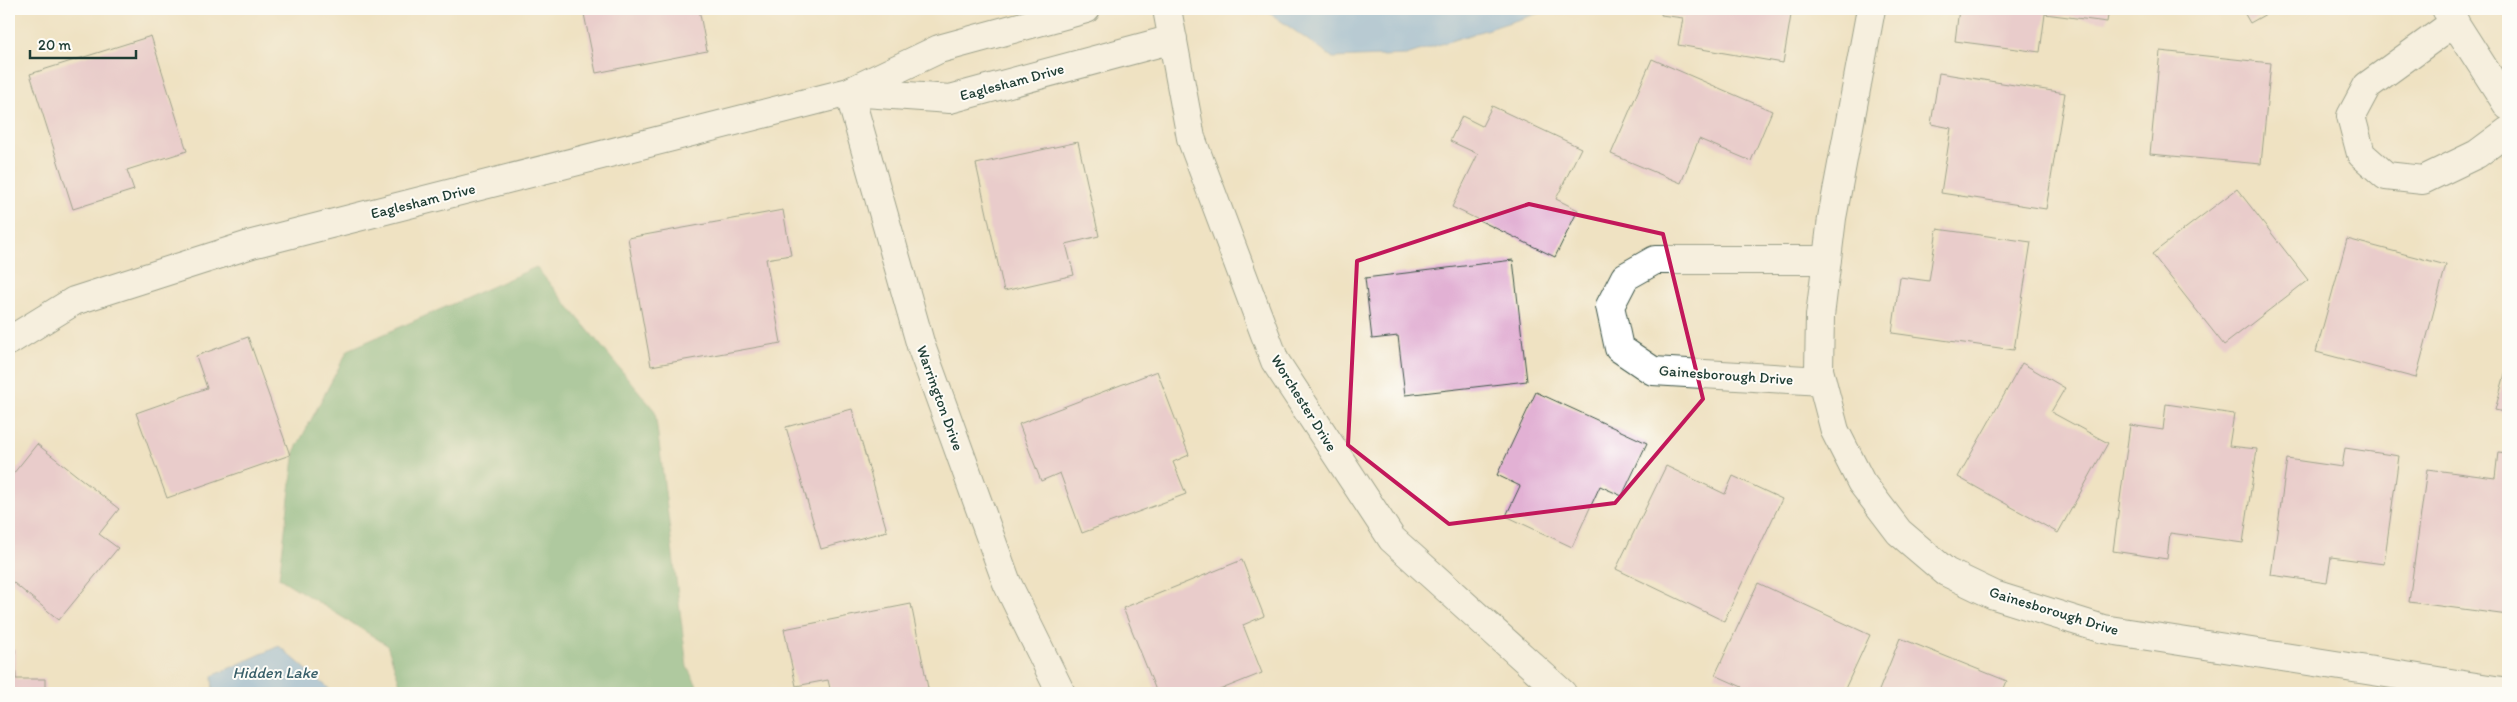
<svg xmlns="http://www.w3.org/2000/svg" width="2517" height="702" font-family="Itim,sans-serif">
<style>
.forest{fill:#64ac73;stroke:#427454}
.water{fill:#75aee5;stroke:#4a768c}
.building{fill:#e2b1d4}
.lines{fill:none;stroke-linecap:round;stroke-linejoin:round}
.minor-casing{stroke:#3e5649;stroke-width:30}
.minor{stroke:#fff;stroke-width:28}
.marked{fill:none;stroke:#c2185b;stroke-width:4;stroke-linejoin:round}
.labels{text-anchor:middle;stroke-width:4;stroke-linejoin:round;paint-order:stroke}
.street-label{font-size:15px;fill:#1f3d34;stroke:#fdfcf7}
.water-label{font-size:16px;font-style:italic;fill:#395f69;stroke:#fdfcf7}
</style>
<rect width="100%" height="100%" fill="#fdfcf7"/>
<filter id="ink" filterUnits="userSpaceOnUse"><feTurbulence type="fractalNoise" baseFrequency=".02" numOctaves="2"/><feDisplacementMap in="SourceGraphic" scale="10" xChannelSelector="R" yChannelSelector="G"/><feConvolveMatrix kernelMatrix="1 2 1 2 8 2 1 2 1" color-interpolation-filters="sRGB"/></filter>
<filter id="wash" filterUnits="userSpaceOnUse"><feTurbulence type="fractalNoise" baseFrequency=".0096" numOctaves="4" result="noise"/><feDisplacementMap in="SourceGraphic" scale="20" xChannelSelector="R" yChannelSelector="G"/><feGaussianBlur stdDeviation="1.12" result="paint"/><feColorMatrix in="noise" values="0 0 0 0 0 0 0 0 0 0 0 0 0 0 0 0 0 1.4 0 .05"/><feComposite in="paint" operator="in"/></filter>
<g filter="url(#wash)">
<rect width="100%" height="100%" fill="#efe2c2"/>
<path class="forest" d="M536 267 655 411 687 667 701 693H403L387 645 279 578 295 450 348 350Z"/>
<path class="water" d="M1264 9H1552L1406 55 1333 58Z
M279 646 334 693H213L212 676Z"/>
<g id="blocks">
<path class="building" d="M583 9H699L707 51 596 73Z
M776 9H800L778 15Z
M1662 9H1792L1783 63 1678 45 1683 18 1661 15Z
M1959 9H2109L2107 22 2045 14 2040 52 1955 41Z
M2242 9H2275L2250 23Z
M151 36 187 151 127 170 134 190 73 209 30 74Z
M2160 51 2271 63 2261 164 2150 154Z
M1652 59 1772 111 1751 161 1699 139 1681 183 1611 154Z
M1939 73 2065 93 2046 209 1941 193 1951 128 1931 124Z
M1492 106 1581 148 1556 199 1578 210 1555 257 1452 207 1478 154 1450 141 1462 116 1482 126Z
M1078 142 1099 236 1066 244 1074 275 1004 291 976 164Z
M2237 189 2308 280 2224 345 2152 254Z
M783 210 791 255 766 259 781 343 651 366 628 238Z
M1937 229 2031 242 2014 350 1892 333 1900 277 1929 281Z
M2347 239 2446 265 2416 378 2316 352Z
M1513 260 1527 381 1405 395 1398 336 1372 339 1365 278Z
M248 337 290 455 167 498 136 413 207 388 196 356Z
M2022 363 2065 388 2051 412 2108 443 2058 533 1958 477Z
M2508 363V413L2495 410Z
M1157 371 1189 455 1173 462 1186 494 1082 533 1060 473 1041 481 1019 424Z
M1536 392 1647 443 1622 496 1600 486 1572 547 1506 516 1520 486 1497 475Z
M2166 404 2234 414 2229 446 2257 449 2243 543 2170 533 2167 559 2113 551 2130 425 2163 430Z
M852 409 887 531 821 549 786 427Z
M37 444 119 509 99 534 118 548 59 620 9 579V479Z
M2345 448 2399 456 2384 564 2331 557 2327 583 2271 575 2287 459 2342 467Z
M2498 452 2508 453V615L2409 602 2427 469 2495 478Z
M1666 466 1725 494 1733 476 1782 499 1724 621 1616 569Z
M1242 560 1264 616 1243 625 1262 673 1212 693H1157L1123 608Z
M1758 583 1870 635 1843 693H1739L1742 687 1715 675Z
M911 604 929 693H831L828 680 796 686 784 629Z
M1900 638 2007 681 2002 693H1878Z
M9 649H15L16 679H45V693H9Z"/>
</g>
</g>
<g filter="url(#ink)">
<use href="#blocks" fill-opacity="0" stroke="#3e5649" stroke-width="1"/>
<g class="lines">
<g class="minor-casing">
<path id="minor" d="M1167 9 1191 138 1275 361 1392 539 1562 693
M1871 9 1832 218 1820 316 1819 370 1835 431 1861 482 1899 532 1946 572 1994 595 2103 629 2508 692
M2446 9 2508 106
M2455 22 2367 86 2351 116 2361 154 2386 176 2423 180 2477 154 2508 131
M849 92 921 346 1007 583 1061 693
M850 92 950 99 1173 39
M9 341 74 301 252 244 849 92 939 49 1086 9
M1822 381 1653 371 1619 348 1610 306 1625 277 1655 260H1827"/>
</g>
<use href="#minor" class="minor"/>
</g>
</g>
<path d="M0 0H2517V702H0ZM1529 204 1663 234 1703 399 1615 503 1449 524 1348 445 1357 261Z" fill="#efe2c2" fill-opacity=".55" fill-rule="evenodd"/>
<path class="marked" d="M1529 204 1663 234 1703 399 1615 503 1449 524 1348 445 1357 261Z"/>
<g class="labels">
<g class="street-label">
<text transform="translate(1012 82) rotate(-15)" y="5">Eaglesham Drive</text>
<text transform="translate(423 201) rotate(-14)" y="5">Eaglesham Drive</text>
<text transform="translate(1726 375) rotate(4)" y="5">Gainesborough Drive</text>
<text transform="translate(940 398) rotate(70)" y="5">Warrington Drive</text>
<text transform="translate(1304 403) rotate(58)" y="5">Worchester Drive</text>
<text transform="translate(2054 611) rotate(17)" y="5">Gainesborough Drive</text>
</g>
<g class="water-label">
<text x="275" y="678">Hidden Lake</text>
</g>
</g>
<rect width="2517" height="702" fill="none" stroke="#fdfcf7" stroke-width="30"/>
<path d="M30 50v8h106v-8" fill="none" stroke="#1f3d34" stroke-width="2.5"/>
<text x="38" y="50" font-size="15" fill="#1f3d34" stroke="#fdfcf7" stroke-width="4" paint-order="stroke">20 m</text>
</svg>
